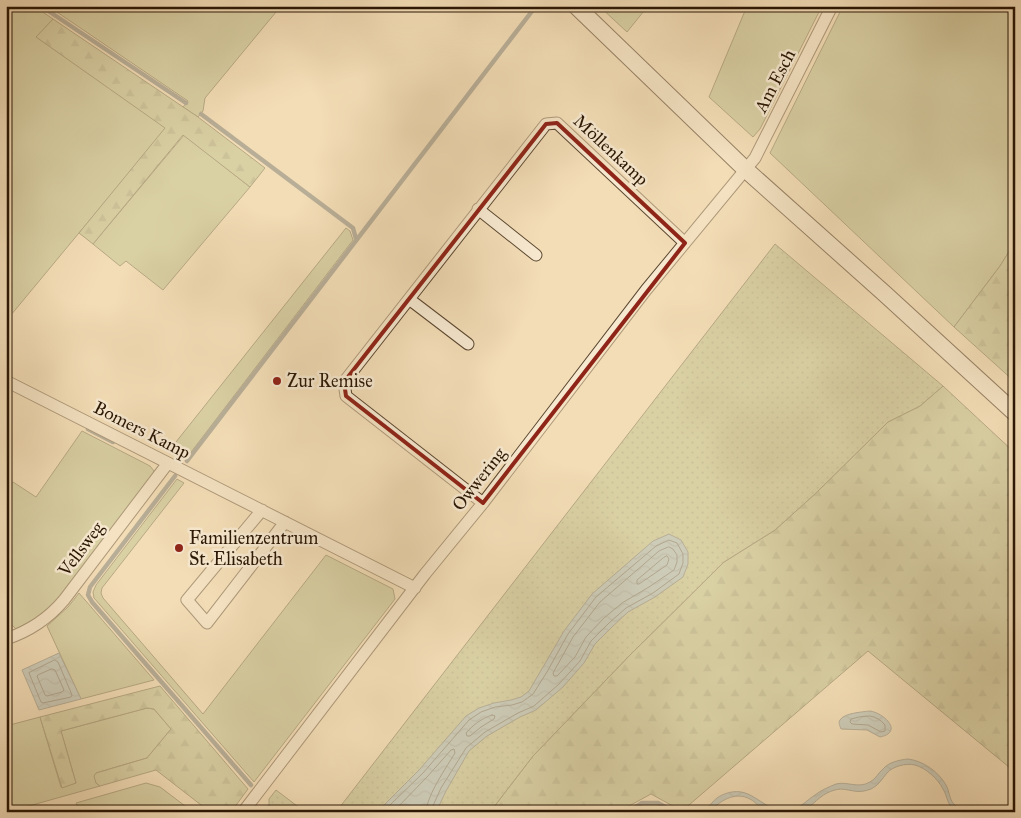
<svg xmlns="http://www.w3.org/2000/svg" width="1021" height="818" font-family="'IM FELL Great Primer',serif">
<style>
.grass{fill:#bac18e;stroke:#726c49}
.forest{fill:url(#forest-firs);stroke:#726c49}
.park{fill:url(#park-dots);stroke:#726c49}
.water{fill:url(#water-waves);stroke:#717772}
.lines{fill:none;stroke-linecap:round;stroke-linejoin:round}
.shore{stroke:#666760;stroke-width:1}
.stream{stroke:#717772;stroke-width:4.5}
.street-casing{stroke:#5c4831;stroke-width:13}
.secondary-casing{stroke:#2a1604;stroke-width:18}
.street{stroke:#f7e9d0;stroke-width:11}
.secondary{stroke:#f7e9d0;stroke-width:16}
.marked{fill:none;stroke:#8f2418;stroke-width:4;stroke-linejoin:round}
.poi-dot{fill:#8f2418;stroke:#f7e9d0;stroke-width:2}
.labels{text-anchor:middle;stroke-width:5;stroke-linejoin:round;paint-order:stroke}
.street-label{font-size:18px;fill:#2a1604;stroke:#f7e9d0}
.poi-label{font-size:18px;fill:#2a1604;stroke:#f7e9d0;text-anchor:start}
</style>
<defs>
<pattern id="forest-firs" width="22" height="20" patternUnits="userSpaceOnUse" patternTransform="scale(1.25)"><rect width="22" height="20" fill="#bac18e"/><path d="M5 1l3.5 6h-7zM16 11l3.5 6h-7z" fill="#a0a579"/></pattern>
<pattern id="park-dots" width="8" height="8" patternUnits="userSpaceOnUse" patternTransform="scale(1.25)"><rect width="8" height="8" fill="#bac18e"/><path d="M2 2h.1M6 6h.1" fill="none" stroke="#a0a579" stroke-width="1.8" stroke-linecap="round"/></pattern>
<pattern id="water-waves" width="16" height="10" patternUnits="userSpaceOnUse" patternTransform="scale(1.25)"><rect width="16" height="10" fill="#a1b8bb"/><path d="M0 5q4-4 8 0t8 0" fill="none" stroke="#8b9d9f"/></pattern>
</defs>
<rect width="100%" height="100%" fill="#f3ddb7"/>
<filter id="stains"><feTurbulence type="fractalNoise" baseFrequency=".004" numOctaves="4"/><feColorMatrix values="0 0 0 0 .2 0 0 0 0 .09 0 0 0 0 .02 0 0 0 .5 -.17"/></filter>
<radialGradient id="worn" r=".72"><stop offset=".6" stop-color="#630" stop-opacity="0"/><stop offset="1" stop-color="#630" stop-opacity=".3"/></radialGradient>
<path class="grass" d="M6 6H34L53 19 37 37 166 128 6 321Z
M48 6H281L205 98 203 111 198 117 183 107 188 101Z
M599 6H648L627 32Z
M747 6H822L760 129 753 137 709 97Z
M843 6H1015V242L1000 266 954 327 770 153Z
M184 135 250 187 163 290 126 261 120 266 93 244Z
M346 228 350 231 353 240 185 460 168 452Z
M82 431 150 466 154 471 153 478 59 599 40 616 16 629 6 619V491L13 482 36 497Z
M177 479 184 483 102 588 101 593 103 598 203 714 326 555 393 589 395 599 254 782 94 598 93 592 96 585Z
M79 593 154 680 81 699 47 626 68 607Z
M147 708 154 709 171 729 147 758 96 773V783L100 786 11 811 6 796V726L40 717 61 787 76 783 61 731Z
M146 783 160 787 193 812H81L76 803Z"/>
<path class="forest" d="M53 19 198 117 265 168 250 187 183 135 93 244 79 233 165 128 36 37Z
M1015 242V285L1013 287 1015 288V382L954 327 1000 266Z
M943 386 1015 453V772L868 651 682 811 651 794 618 812H490L533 756 630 655 724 562 775 530 816 493 888 422 920 406Z
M160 686 248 789 231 812H210L156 770 100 786 96 783 94 776 96 773 147 758 171 729 154 709 147 708 61 731 76 783 62 788 40 717Z"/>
<path class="park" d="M775 244 943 386 920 406 888 422 816 493 775 530 724 562 630 655 533 756 490 812H336Z
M276 790 305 812H266L269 808V799Z"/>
<path class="water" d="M669 534 681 540 688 552V564L683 577 655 597 628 612 612 627 595 644 584 663 563 687 536 710 520 717 487 736 469 751 446 791 436 812H379L384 805 419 770 466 716 479 708 494 703 511 700 521 697 529 691 564 631 592 594 653 541Z
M59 653 81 699 39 710 22 670Z
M870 711C884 713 904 732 880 737L867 730 841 729C840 726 838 723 840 720 844 713 862 712 870 711Z
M908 759C923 761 938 771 946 785 950 792 949 801 956 806 964 811 975 808 983 812 975 812 964 814 957 811 947 807 948 797 943 789 938 779 926 768 915 765 906 763 893 766 887 773 882 779 879 785 871 789 858 794 853 790 841 789 837 789 831 791 827 793 817 798 809 810 799 812 795 813 772 813 768 812 761 810 756 802 750 799 735 791 719 801 710 812H700C706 810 707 807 712 803 716 797 725 793 732 792 756 788 765 816 793 809 803 806 807 800 815 795 821 790 829 787 836 784 847 781 858 789 870 782 876 779 878 773 883 769 889 762 899 760 908 759Z"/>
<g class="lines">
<path class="shore" d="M669 547 673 549 677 555V562L674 570 649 587 622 603 604 618 586 637 575 657 557 676H554L553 673 573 637 600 602 659 551Z
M667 556 669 559 667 565 639 584H637V580L663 558Z
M55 660 58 662 72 695 71 697 43 703 41 702 29 673Z
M52 669 55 670 64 690 62 692 47 696 45 695 37 676 38 675Z
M492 715 495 716 494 719 481 727 470 736H467L466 733C474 724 481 719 492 715Z
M870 716C876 717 881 720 885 725V731L881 732 868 725 852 724 850 722 851 719 859 717Z
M385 812 390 805 423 773 469 720 481 712 495 707 512 705 522 702 533 694 547 672 568 634 596 597 656 546 669 540 677 543 683 554V563L679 574 653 593 626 608 609 623 591 641 580 661 559 684 534 706 518 713 485 732 466 748 441 788 432 808V812
M393 812 427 777 451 750 454 749 455 753C446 768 427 795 426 812"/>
<path class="stream" d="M41 6 186 103
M201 114 353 228 356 239
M88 429 113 442
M187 461 536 6
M175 476 90 587 88 595 92 602 251 785
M269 807 274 812
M628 812 642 803H658L674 812"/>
<g class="street-casing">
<path id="street" d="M478 209 536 255
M409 299 468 344
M6 381 415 588
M483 503 346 396 344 382 546 124 557 123 685 243
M262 510 187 600 207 623 285 522
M6 639C30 631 48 619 64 600L168 463
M243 812 425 574 483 503 646 290 755 158 832 6"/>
</g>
<g class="secondary-casing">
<path id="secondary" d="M576 6 745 169 885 294 1015 413"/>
</g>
<use href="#street" class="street"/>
<use href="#secondary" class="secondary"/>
</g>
<path d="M0 0H1021V818H0ZM557 123 685 243 483 503 346 396 344 382 546 124Z" fill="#f3ddb7" fill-opacity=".55" fill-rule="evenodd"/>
<path class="marked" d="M557 123 685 243 483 503 346 396 344 382 546 124Z"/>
<g class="poi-dot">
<circle cx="277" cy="381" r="5"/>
<circle cx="179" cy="548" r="5"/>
</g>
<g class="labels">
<g class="street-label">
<text transform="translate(775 81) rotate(-63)" y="6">Am Esch</text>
<text transform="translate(611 150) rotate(43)" y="6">Möllenkamp</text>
<text transform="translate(142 430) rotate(27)" y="6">Bomers Kamp</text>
<text transform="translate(479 479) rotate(-52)" y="6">Owwering</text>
<text transform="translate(81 549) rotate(-53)" y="6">Vellsweg</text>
</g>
<g class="poi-label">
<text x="287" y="387">Zur Remise</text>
<text x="189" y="544">Familienzentrum<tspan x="189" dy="21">St. Elisabeth</tspan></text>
</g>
</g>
<rect width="1021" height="818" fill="none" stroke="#f3ddb7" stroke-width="25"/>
<rect x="8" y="8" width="1006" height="803" fill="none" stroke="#2a1604" stroke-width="2.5"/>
<rect x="12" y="12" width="996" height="793" fill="none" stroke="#2a1604"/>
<rect width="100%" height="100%" filter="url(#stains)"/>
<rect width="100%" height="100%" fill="url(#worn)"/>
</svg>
